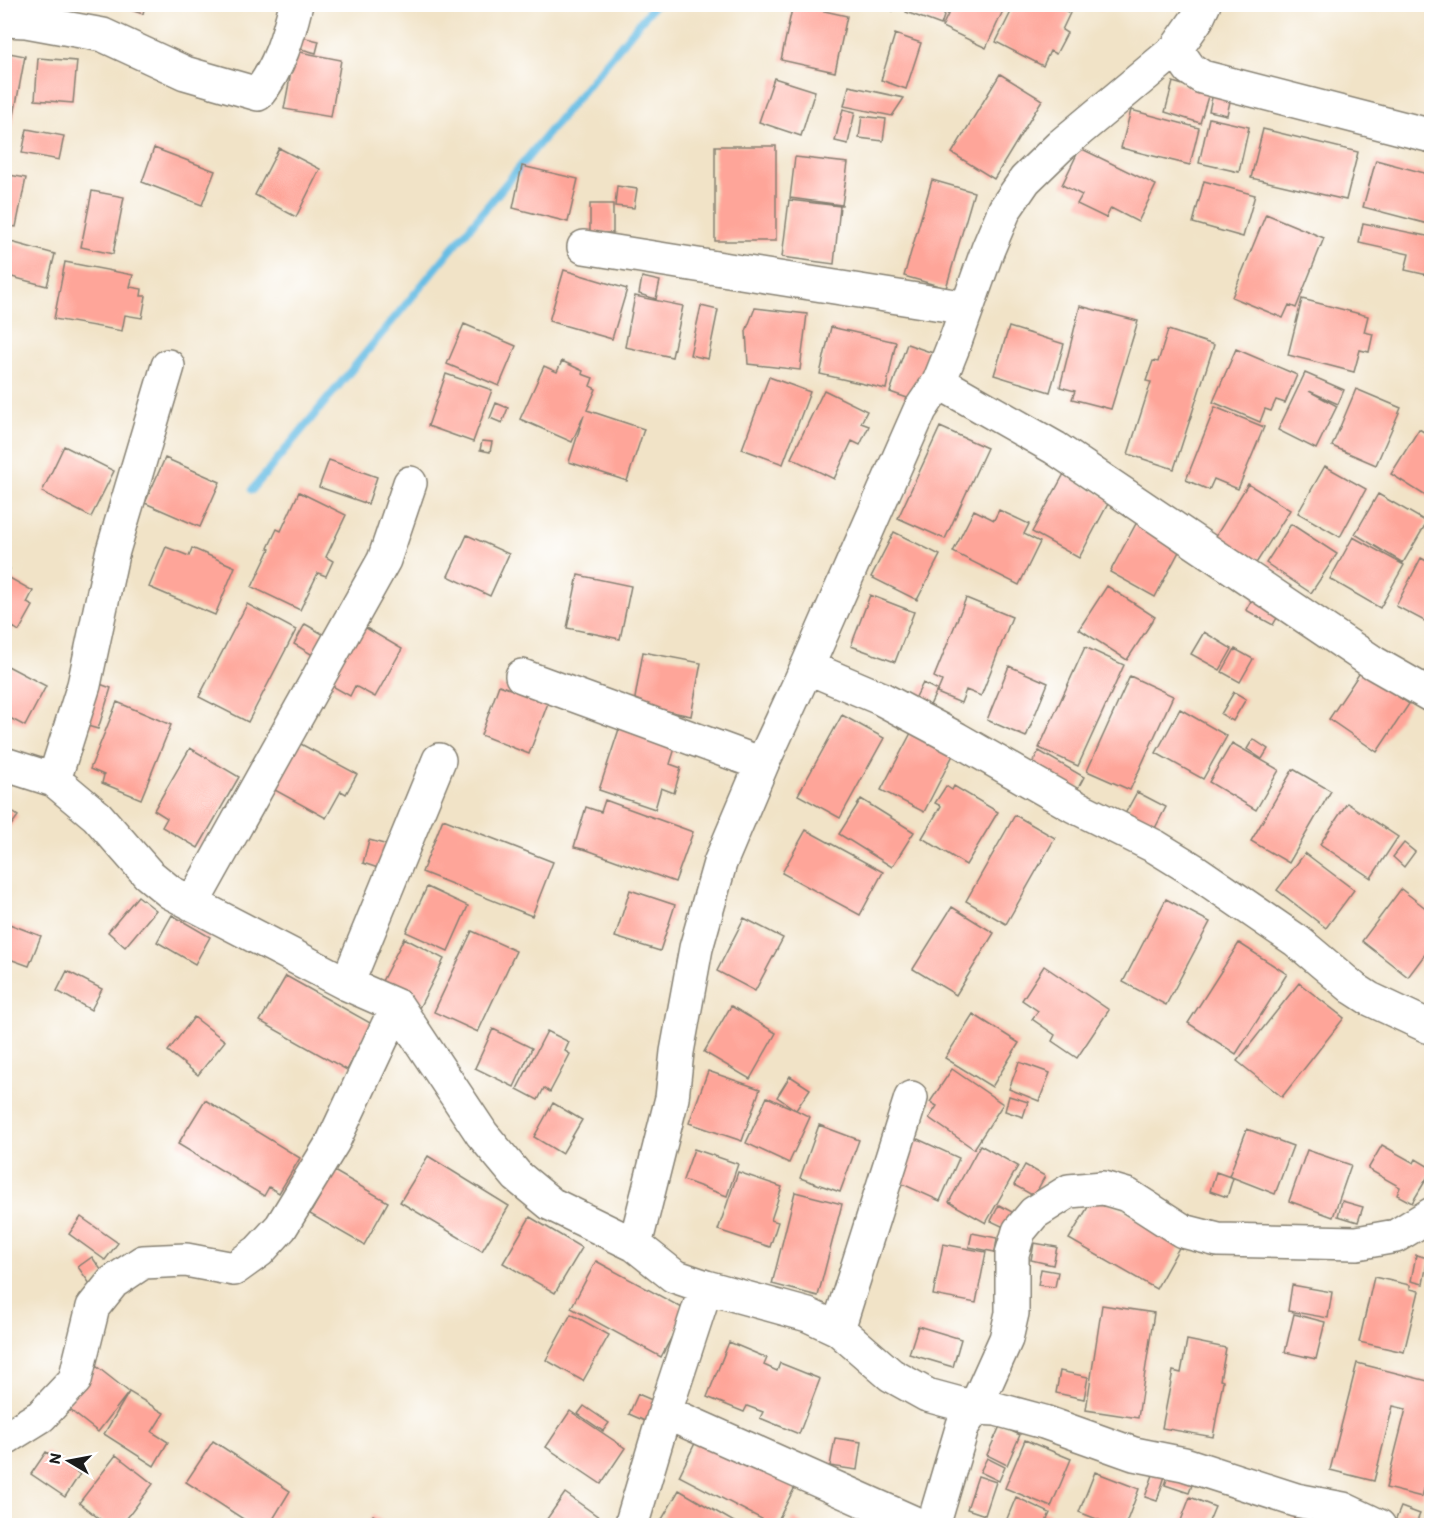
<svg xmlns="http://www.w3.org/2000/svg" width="1436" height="1530" font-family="Itim,sans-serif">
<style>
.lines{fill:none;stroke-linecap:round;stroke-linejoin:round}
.stream{stroke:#67bde4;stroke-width:8}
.building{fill:#fea599}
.street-casing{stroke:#868072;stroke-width:36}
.street{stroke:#fff;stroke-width:33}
</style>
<rect width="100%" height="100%" fill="#fff"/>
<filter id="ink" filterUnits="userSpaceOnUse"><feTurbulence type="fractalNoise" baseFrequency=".0167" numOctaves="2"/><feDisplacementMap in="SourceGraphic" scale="12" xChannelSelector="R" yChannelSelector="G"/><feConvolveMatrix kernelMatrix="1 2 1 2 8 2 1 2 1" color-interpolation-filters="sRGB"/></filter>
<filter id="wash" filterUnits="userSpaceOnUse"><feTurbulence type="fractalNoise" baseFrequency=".008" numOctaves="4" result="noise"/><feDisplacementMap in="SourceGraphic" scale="24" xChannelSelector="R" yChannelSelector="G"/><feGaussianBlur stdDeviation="1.35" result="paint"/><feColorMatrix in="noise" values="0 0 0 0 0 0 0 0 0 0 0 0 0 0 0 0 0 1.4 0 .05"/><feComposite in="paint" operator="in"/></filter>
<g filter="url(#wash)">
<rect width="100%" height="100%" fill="#f1e3c7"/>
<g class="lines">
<path class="stream" d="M252 490 655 4"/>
</g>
<g id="blocks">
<path class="building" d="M112 4H145L143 14Z
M793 4 847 16 835 72 781 60Z
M878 4H895L893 11Z
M908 4H948L941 25 906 12Z
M953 4H1006L986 48 942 27Z
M1015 4H1053L1070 13 1062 30 1067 33 1056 54 1050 51 1043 66 996 42Z
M1085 4H1104L1101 11Z
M895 34 921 43 906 89 881 80Z
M297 36 319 41 316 53 294 47Z
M295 51 341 60 331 117 284 109Z
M4 52 25 56 8 148H4Z
M38 58 77 61 73 103 35 100Z
M1000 74 1042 100 994 179 952 153Z
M774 78 815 91 801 136 759 122Z
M1173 82 1209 93 1200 123 1165 112Z
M849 86 904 98 892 116 844 106Z
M1213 93 1231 97 1227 115 1209 111Z
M843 109 855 112 848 144 835 141Z
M1131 110 1199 128 1190 165 1121 148Z
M862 116 886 119 883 141 859 138Z
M1209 118 1249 127 1239 172 1199 163Z
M27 129 64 136 59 160 22 153Z
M1263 129 1358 152 1346 200 1251 178Z
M715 146H776V241H715Z
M154 148 215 171 202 205 142 182Z
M279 148 320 169 296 217 255 195Z
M1080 148 1156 185 1138 222 1111 208 1106 218 1077 204 1082 195 1062 185Z
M795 157 848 163 842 205 790 198Z
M1376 160 1432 175V225L1363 207Z
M522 166 578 179 568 222 513 208Z
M4 174 26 178 16 227 4 225Z
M932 180 974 192 946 288 904 276Z
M1204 181 1255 195 1243 237 1193 223Z
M617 186 637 189 634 208 615 206Z
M92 191 124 197 113 254 81 247Z
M789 200 840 206 834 264 782 257Z
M590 204H613V233H590Z
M1266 214 1324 238 1296 308 1289 305 1283 318 1232 297Z
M1363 223 1432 237V276L1405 270 1409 254 1359 243Z
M11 242 55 254 47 286 4 275V268Z
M65 262 133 275 130 287 142 289 141 296H146L142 318 125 315 122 331 54 319Z
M564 270 627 289 612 339 549 321Z
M642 277 660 281 656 299 639 294Z
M635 296 683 306 672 357 625 347Z
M1302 299 1368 316 1364 332 1373 334 1369 352 1360 350 1354 372 1288 355Z
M701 306 718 310 708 359 690 355Z
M1080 306 1138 321 1111 409 1072 399 1075 391 1060 387Z
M755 308 807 314 800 370 748 364 746 331Z
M464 324 516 346 499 386 447 364Z
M831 327 896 342 886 389 820 374Z
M1009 327 1064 344 1050 392 994 375Z
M1168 330 1214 345 1174 469 1128 454 1151 382 1146 381 1153 361 1158 362Z
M907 344 933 353 916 401 890 392Z
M1236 349 1297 375 1285 403 1276 400 1271 411 1265 409 1260 422 1213 402Z
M562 361 583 371 582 374 593 378 590 386 596 389 587 410 644 429 627 481 569 462 584 415 572 442 520 419 544 366 557 372Z
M1305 373 1344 390 1338 404 1309 391 1337 406 1316 449 1278 430Z
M446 374 492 390 473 442 428 426Z
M769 377 810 392 783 464 742 449Z
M1356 389 1401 408 1376 465 1332 446Z
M824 390 867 411 861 423 869 426 860 445 852 441 834 479 791 458Z
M496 403 508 408 502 423 490 418Z
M1215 407 1264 427 1238 489 1214 479 1209 490 1186 480Z
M940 427 987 448 945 539 898 518Z
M1419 429 1432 437V494L1429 498 1391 474Z
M482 441 492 442 490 452 480 450Z
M64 446 114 471 91 517 42 492Z
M165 458 220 482 200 527 145 503Z
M329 460 377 477 368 504 319 487Z
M1325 466 1366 489 1340 537 1298 513Z
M1064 474 1110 500 1079 558 1032 532Z
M1248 484 1290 510 1255 565 1214 539Z
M299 492 346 515 326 557 333 561 326 576 318 573 300 610 252 587 270 549 268 548 277 529 281 531Z
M1378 494 1427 522 1403 563 1355 534Z
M974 510 994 520 999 510 1029 524 1024 534 1040 542 1019 585 953 552Z
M1138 520 1183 544 1155 597 1110 572Z
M1291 524 1337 554 1311 593 1266 563Z
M894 532 940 555 917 600 871 577Z
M467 535 509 554 490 596 448 576Z
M1353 537 1404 565 1380 608 1330 579Z
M166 547 189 556 192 548 235 567 215 615 149 587Z
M1421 558 1432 564V625L1396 606Z
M4 565 10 569 6 576 33 591 27 603 33 606 19 631 13 627 4 642Z
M578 575 631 586 620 639 567 628Z
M1107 586 1155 617 1127 660 1079 629Z
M1256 592 1283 607 1273 625 1246 610Z
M870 595 914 612 895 662 851 646Z
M966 598 1012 617 981 696 966 690 961 703 937 693 942 681 934 677Z
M247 604 296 630 248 722 199 697Z
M305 624 328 637 316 657 294 644Z
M361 625 402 649 375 697 355 686 350 696 327 683Z
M1204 632 1232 649 1220 670 1191 654Z
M1085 647 1124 665 1078 766 1039 748Z
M1235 649 1253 659 1240 682 1222 672Z
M643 652 701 663 691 716 634 704Z
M4 664 46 686 25 726 4 715Z
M1009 666 1048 683 1026 737 987 720Z
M1361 671 1409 704 1377 752 1329 719Z
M1130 676 1173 696 1130 790 1087 771Z
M97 683 111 688 98 729 84 725Z
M923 683 937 690 927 712 912 705Z
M499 685 548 703 529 754 481 735Z
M1234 692 1246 699 1233 721 1221 714Z
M117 702 171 725 141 799 102 783 104 775 90 769Z
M1180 709 1227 736 1203 779 1156 753Z
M842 715 884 738 840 818 798 795Z
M620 726 676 745 670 764 681 768 674 793 661 788 655 809 599 790Z
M911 733 953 755 924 812 881 790Z
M1253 739 1268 749 1262 759 1247 749Z
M297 742 357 774 346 794 341 791 326 818 273 789Z
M1232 743 1279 770 1256 810 1209 782Z
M190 748 239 777 198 848 162 827 167 818 154 810Z
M1039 751 1084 777 1077 790 1031 765Z
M1293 769 1331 791 1289 863 1251 841Z
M946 786 952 790 954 786 998 812 966 865 922 838 941 806 935 803Z
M1137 792 1166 807 1154 830 1125 814Z
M861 799 914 832 892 867 839 834Z
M605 800 693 832 675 882 587 850 574 847 586 807 601 812Z
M1347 803 1398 837 1371 878 1320 844Z
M4 806 18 816 4 835Z
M1015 815 1055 838 1006 924 966 901Z
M443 819 553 862 532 916 422 872Z
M806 830 883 872 860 915 782 873Z
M369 840 388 845 381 869 363 863Z
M1404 843 1415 852 1404 867 1393 857Z
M1305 853 1354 890 1326 928 1277 890Z
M427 887 468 906 448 951 406 932Z
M1401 889 1432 913V945L1408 977 1362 941Z
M630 890 675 905 660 951 615 937Z
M138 896 156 910 125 947 108 932Z
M1166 899 1210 922 1166 1005 1123 982Z
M952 907 994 933 956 995 913 969Z
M172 915 210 937 195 964 157 942Z
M744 918 783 938 755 991 717 971Z
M4 922 41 936 29 966 4 957Z
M472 931 516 951 478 1032 434 1012Z
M404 938 444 959 418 1010 378 989Z
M1239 943 1287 974 1236 1054 1188 1023Z
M1044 966 1109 1010 1077 1058 1052 1041 1055 1035 1032 1019 1038 1011 1022 1000Z
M67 971 102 989 91 1010 57 991Z
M286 976 372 1024 347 1070 260 1021Z
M1299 983 1344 1018 1282 1097 1237 1061Z
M731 1006 776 1033 750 1079 704 1052Z
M973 1014 1019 1043 992 1087 945 1058Z
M194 1017 225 1041 198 1075 168 1051Z
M493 1029 532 1048 514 1087 475 1068Z
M547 1031 569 1042 565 1051 570 1054 550 1092 544 1088 538 1100 517 1089Z
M1019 1062 1050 1073 1039 1101 1009 1089Z
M952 1069 1003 1104 974 1149 929 1118 937 1106 930 1102Z
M708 1071 760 1089 742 1141 689 1123Z
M790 1076 810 1089 796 1110 810 1117 789 1163 746 1143 767 1097 796 1110 777 1097Z
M1009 1096 1028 1102 1023 1117 1005 1111Z
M205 1100 300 1158 279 1193 269 1187 264 1196 178 1144Z
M553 1103 582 1120 562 1154 534 1137Z
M819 1125 859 1140 840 1192 800 1178Z
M1247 1129 1293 1146 1275 1194 1229 1176Z
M909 1135 959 1158 940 1201 889 1178Z
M980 1145 1018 1166 986 1223 949 1202Z
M1382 1145 1414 1163 1416 1159 1431 1168 1429 1172 1430 1173 1412 1203 1397 1195 1400 1187 1368 1169Z
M694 1149 738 1164 727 1196 683 1180Z
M1307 1150 1351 1165 1333 1217 1289 1201Z
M428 1156 509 1206 482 1251 400 1202Z
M1025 1165 1045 1176 1034 1196 1014 1185Z
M334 1171 388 1202 364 1245 310 1214Z
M738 1172 782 1187 771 1220 778 1222 770 1247 718 1230Z
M1216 1172 1233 1178 1227 1197 1210 1191Z
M795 1192 842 1204 818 1296 772 1284Z
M1095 1195 1181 1244 1156 1289 1069 1239Z
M1342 1201 1363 1207 1358 1222 1338 1216Z
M999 1205 1014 1213 1006 1228 991 1221Z
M81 1217 118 1243 105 1260 69 1234Z
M530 1217 582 1248 555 1293 503 1263Z
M972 1233 997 1238 995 1252 969 1247Z
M1034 1243 1057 1247 1053 1265 1031 1260Z
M943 1244 986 1252 976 1303 933 1295Z
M1416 1255 1428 1258 1423 1284 1411 1281Z
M92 1257 104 1274 90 1284 78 1267Z
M596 1261 686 1310 661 1357 571 1308Z
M1041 1269 1058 1272 1055 1287 1038 1285Z
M1374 1277 1410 1285V1289L1419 1291 1404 1352 1359 1342Z
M1292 1285 1332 1292 1328 1318 1288 1311Z
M1102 1305 1154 1313 1138 1418 1086 1410Z
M571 1314 609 1335 583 1381 546 1360Z
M1294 1314 1325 1322 1316 1359 1285 1352Z
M918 1326 961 1339 953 1367 909 1354Z
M1187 1340 1226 1348 1220 1380 1223 1381 1213 1437 1162 1428 1173 1371 1181 1373Z
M729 1342 767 1358 764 1365 777 1371 780 1363 820 1379 799 1434 760 1418 763 1412 747 1406 744 1412 707 1397Z
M1357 1363 1432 1382V1459L1422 1497 1386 1488 1406 1409 1393 1406 1374 1481 1330 1470Z
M96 1366 129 1392 164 1413 152 1432 168 1442 154 1466 104 1434 129 1392 98 1432 65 1406Z
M1060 1371 1088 1377 1084 1399 1056 1393Z
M638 1394 661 1404 652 1424 629 1414Z
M584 1406 609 1423 603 1431 578 1414Z
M570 1411 625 1448 601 1484 546 1447Z
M1000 1426 1020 1435 1007 1465 987 1455Z
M701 1431 798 1481 775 1526 679 1476Z
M835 1438 861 1442 857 1470 830 1466Z
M1025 1440 1071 1459 1051 1507 1005 1488Z
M213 1441 290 1491 269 1526H254L186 1482Z
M46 1452 80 1474 65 1497 31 1474Z
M116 1455 153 1484 121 1526H109L79 1503Z
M987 1458 1005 1467 999 1481 980 1472Z
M1171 1468 1195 1477 1189 1493 1165 1485Z
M1095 1472 1139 1489 1125 1526H1114L1079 1512Z
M1154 1472 1165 1476 1157 1501 1145 1497Z
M978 1476 996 1482 985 1515 967 1509Z
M679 1490 741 1526H658Z
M565 1493 603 1520 599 1526H542Z
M1016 1497 1050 1513 1044 1526H1004Z
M1190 1497 1215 1507 1207 1526H1179Z
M1401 1507 1420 1514 1415 1526H1399L1394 1524Z
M1296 1510 1312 1515 1309 1526H1292Z
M373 1515 390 1526H366Z
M4 1516 20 1526H4Z
M793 1518 806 1526H789Z"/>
</g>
</g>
<g filter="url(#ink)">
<use href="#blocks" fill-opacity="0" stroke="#868072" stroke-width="1.5"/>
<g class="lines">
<g class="street-casing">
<path id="street" d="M4 20 26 21 103 35 185 73 258 94C279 68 288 37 296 4
M1176 49 1190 69 1202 77 1432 136
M584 247 967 308
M939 382 1055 448 1374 663 1432 696
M807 667 880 698 957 739 1074 806 1156 847 1195 871 1297 941 1353 988 1370 999 1432 1028
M522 676 762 764
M4 764 54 780 97 816 148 874 170 892 347 984 397 1006 482 1134 517 1176 551 1204 635 1245 674 1276 706 1287 808 1315 838 1329 891 1375 927 1395 975 1408 1006 1339 1012 1313V1254L1019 1231 1034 1213 1069 1191 1103 1188 1127 1195 1183 1231 1218 1240 1357 1243 1396 1236 1432 1214
M54 780 84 685 112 554 168 366
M192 904 384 560 410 483
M347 984 439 760
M635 1245 672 1098 677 1052 696 948 720 863 762 764 807 667 920 410 939 382 955 342 988 249 1005 209 1025 180 1060 146 1176 49 1197 19 1204 4
M838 1329 911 1098
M665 1412 921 1526
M4 1439 41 1416 75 1380 93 1307 113 1282 143 1262 186 1260 234 1269 259 1251 281 1227 333 1142 397 1006
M631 1526 665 1412 706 1287
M933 1526 963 1425 975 1408 996 1409 1044 1422 1134 1454 1184 1464 1296 1500 1343 1509 1379 1526"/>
</g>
<use href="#street" class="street"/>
</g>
</g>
<rect width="1436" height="1530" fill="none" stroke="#fff" stroke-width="24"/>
<g transform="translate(69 1461) rotate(280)" stroke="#ffffff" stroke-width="4.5" paint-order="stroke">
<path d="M0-4.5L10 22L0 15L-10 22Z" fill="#1c1c1c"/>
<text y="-9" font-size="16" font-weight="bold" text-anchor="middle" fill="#1c1c1c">N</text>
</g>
</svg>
